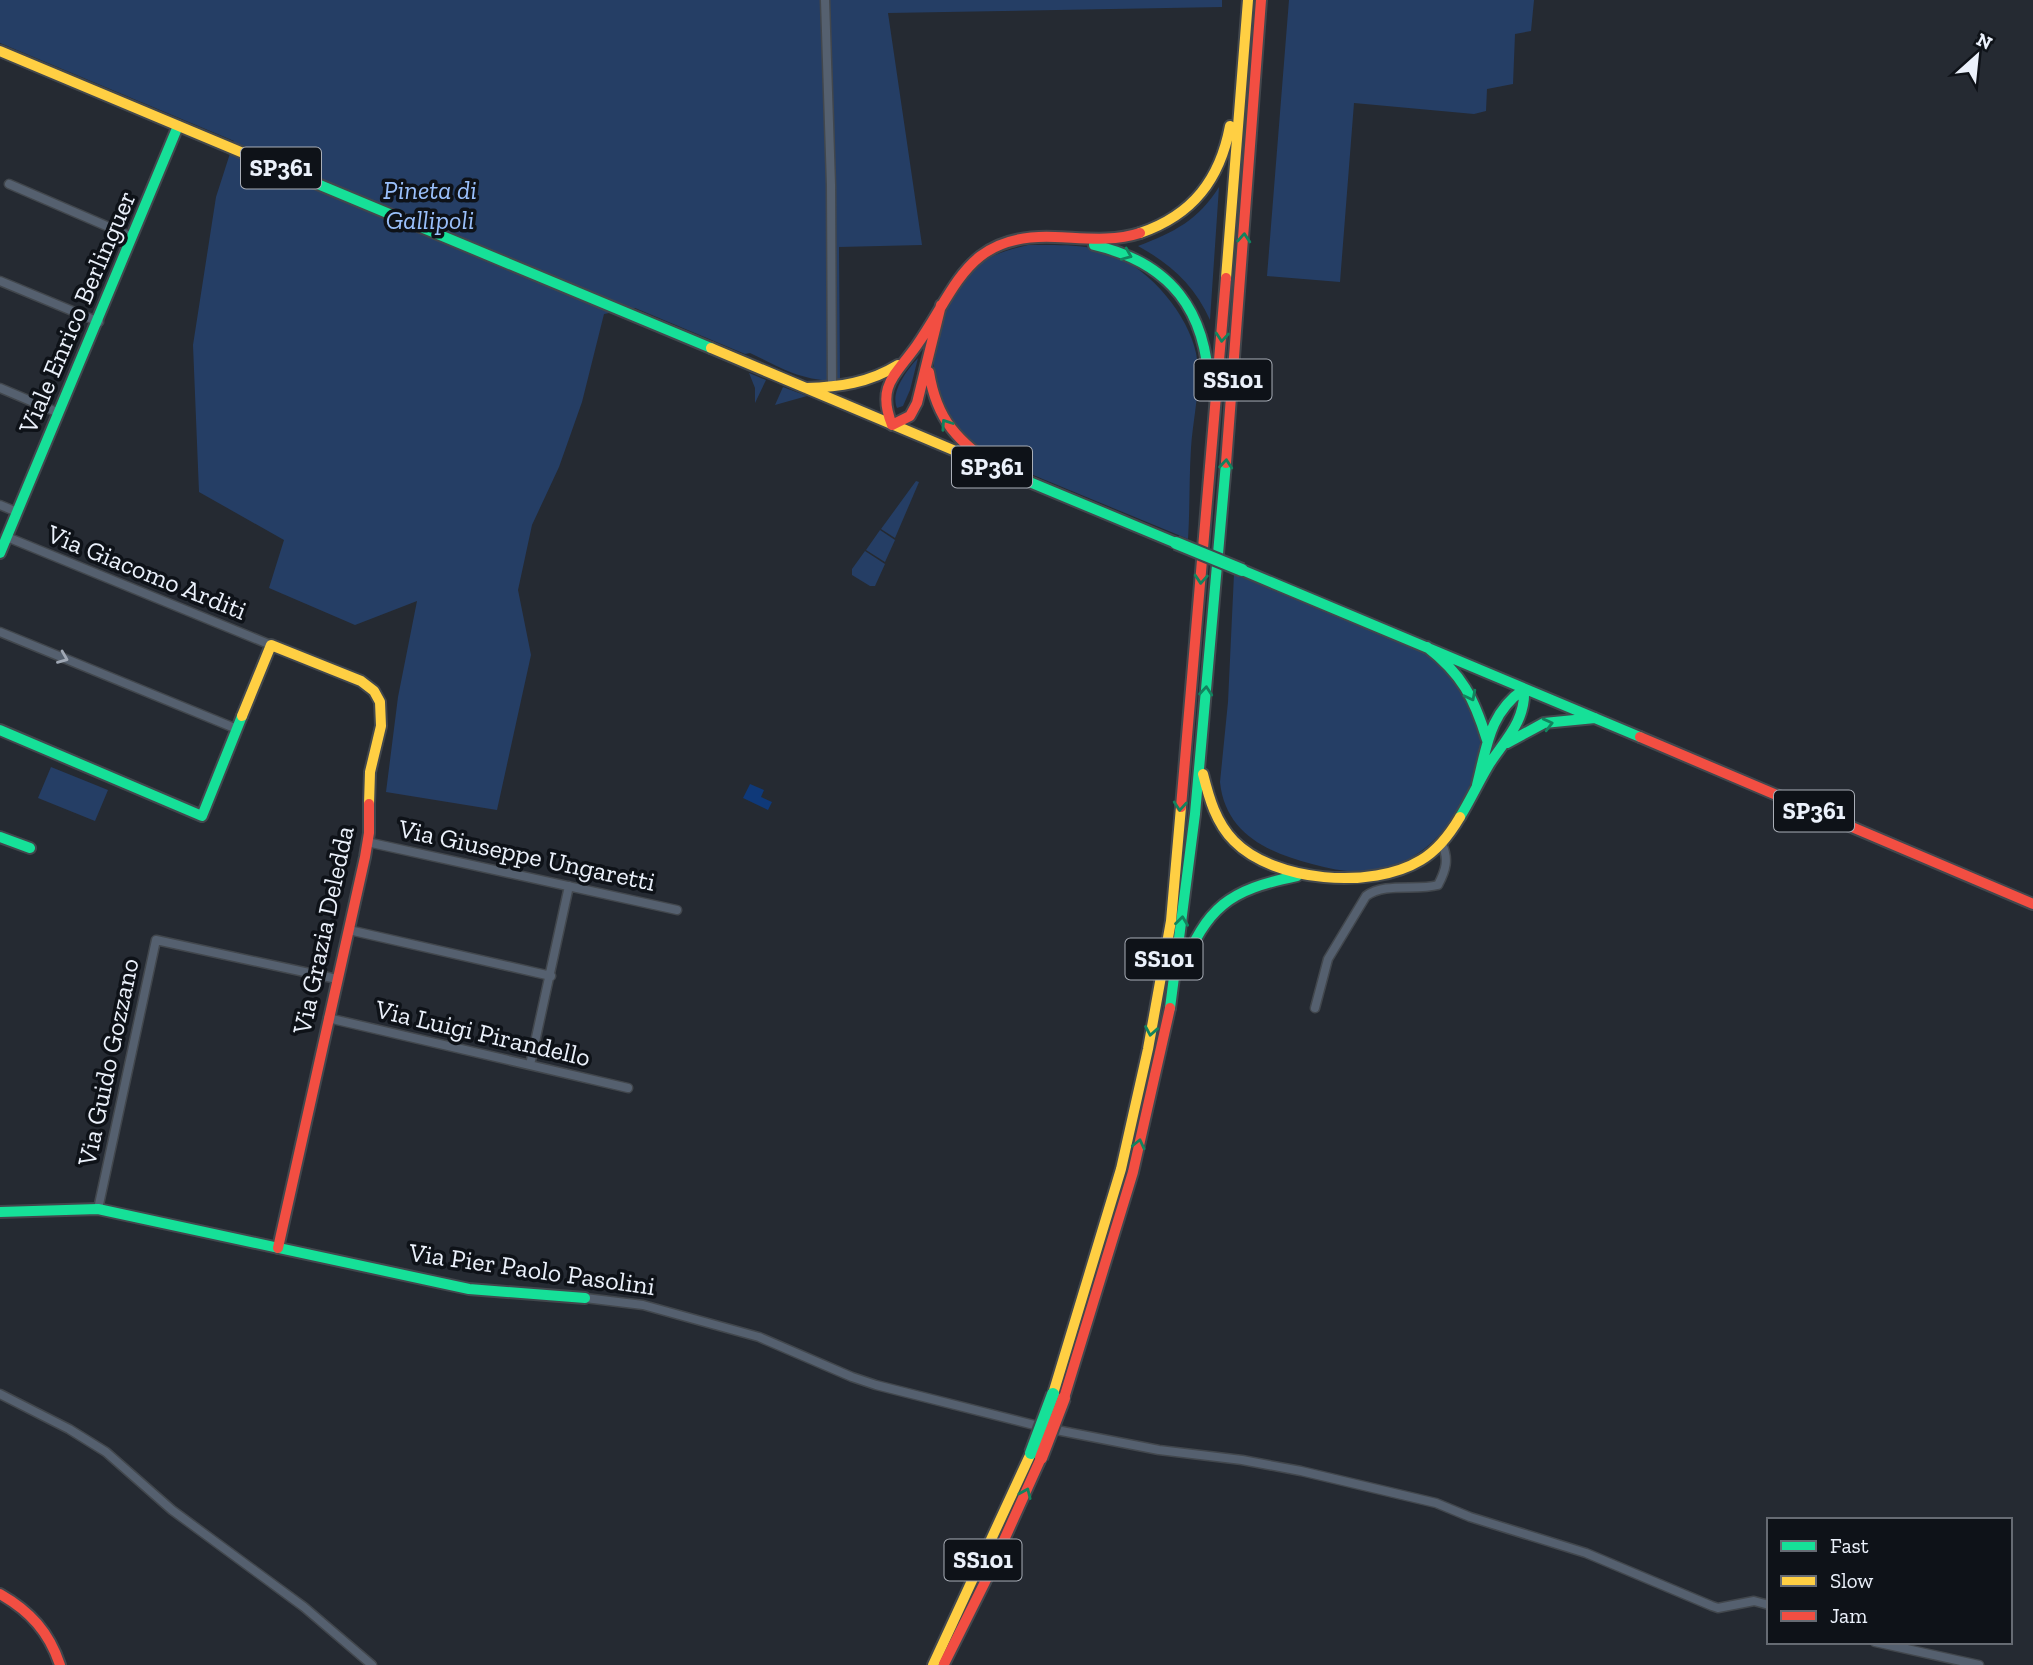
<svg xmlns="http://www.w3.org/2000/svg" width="2033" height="1665" font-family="'Zilla Slab',serif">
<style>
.green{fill:#253e65}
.water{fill:#0f3979}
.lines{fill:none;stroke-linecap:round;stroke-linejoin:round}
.street-casing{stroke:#42474d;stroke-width:11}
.fast-casing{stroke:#42474d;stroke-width:14}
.slow-casing{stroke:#42474d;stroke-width:14}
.jam-casing{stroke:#42474d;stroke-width:14}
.street{stroke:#55606f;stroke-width:8}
.fast{stroke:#16e098;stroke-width:10}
.slow{stroke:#ffcf43;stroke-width:10}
.jam{stroke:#f24e42;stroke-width:10}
.fast-bridge-casing{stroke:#42474d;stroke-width:16;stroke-linecap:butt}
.jam-bridge-casing{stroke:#42474d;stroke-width:16;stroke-linecap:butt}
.fast-bridge{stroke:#16e098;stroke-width:12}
.jam-bridge{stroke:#f24e42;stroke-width:12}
.oneway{stroke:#12835e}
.oneway2{stroke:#a0a8b5}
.labels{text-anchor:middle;stroke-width:7;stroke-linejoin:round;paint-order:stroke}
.shield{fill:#0e1218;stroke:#a9aeb7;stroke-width:2}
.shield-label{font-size:24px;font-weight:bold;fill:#ebf1fb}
.park-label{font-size:26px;font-style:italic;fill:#9ac0fb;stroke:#0e1218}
.street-label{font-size:26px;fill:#ebf1fb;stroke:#0e1218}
</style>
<rect width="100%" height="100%" fill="#252a32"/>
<path class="green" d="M0 0H1222V7L888 13 922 245 839 247 840 381C800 381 784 369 750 353L745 354 635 308 604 314 582 402 559 467 532 525 518 590 531 655 497 810 386 792 398 697 417 601 355 625 269 588 284 540 199 492 193 345 216 197 234 141 0 43Z
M1289 0H1534L1531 31 1515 34 1513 84 1487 89 1486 111 1474 114 1354 103 1340 282 1267 276Z
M1219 187 1210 320C1195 286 1171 264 1138 246 1175 232 1198 220 1219 187Z
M1028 245C1051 245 1075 244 1098 249 1141 259 1187 310 1196 353 1202 384 1193 417 1191 448 1189 479 1190 509 1188 539L999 461C979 450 955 433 944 412 920 365 941 298 979 265 993 253 1011 249 1028 245Z
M918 358 910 390 903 406 897 408C890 392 907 370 918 358Z
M749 373 766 380 755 403V388Z
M783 387 807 396 775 405Z
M916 481 919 482 895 538 881 529Z
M880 530 895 540 885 562 866 550Z
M865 551 885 564 875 586H870L852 575V569Z
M1234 574C1276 591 1317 608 1358 624 1388 637 1429 648 1452 673 1457 679 1461 689 1465 696 1480 724 1485 740 1475 772 1462 809 1441 843 1405 861 1373 876 1344 873 1312 864 1268 853 1225 833 1220 782L1228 702Z
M51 767 108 790 95 821 38 798Z"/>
<path class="water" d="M750 784 764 790 761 797 772 802 768 810 743 798Z"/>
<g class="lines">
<g class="street-casing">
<path id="street" d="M825 0 831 185 832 387
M9 184 132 237
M0 281 99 322
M0 388 59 413
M0 505 17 512
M7 537 271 645
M0 632 237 729
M367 842 677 910
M349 930 551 976
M1315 1008 1328 959 1366 896C1385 882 1416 891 1438 885 1446 870 1449 859 1442 844
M328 1018 628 1088
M530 1065 569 886
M98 1209 156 940 337 979
M585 1298 643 1305 759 1337 852 1377 876 1385 1046 1428 1159 1450 1242 1460 1301 1471 1436 1503 1470 1517 1586 1553 1712 1606 1718 1608 1754 1601 1769 1605
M0 1394 69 1429 106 1452 172 1510 304 1607 372 1665
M1875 1642 1979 1665"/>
</g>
<g class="fast-casing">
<path id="fast" d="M260 160 711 348
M1094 245C1171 263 1207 311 1209 389
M984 463 1176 543
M0 553 178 126
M1242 570 1640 737
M1427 647C1462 674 1474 698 1487 740
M0 730 202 816 242 716
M1507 743 1544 723 1595 718
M1460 817C1471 799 1479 781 1490 763 1506 739 1526 720 1524 689 1489 713 1487 746 1477 785
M0 837 30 848
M1181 972C1207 906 1229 890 1297 876
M1170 1008 1195 814 1226 463
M0 1212 98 1209 469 1289 585 1298"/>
</g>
<g class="slow-casing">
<path id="slow" d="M0 51 260 160
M1140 233C1193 215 1220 179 1230 126
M1226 278 1248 0
M711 348 984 463
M806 388C839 387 869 383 898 365
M242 716 271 645 361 681 374 691 380 702 381 726 370 772 369 804
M1203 774C1209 798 1216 823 1234 841 1274 882 1372 890 1421 860 1438 850 1450 834 1460 817
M1053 1394 1121 1169 1148 1049 1171 921 1181 807
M933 1665 1031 1453"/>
</g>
<g class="jam-casing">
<path id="jam" d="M941 305 917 403 910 416 892 425C876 385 896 375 917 345 958 286 967 233 1055 237 1084 238 1112 242 1140 233
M929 372C937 422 958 440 997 469
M1226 463 1261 0
M1640 737 2033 904
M1181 807 1226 278
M278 1248 365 857 369 833V804
M1064 1398 1133 1172 1170 1008
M0 1594C30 1611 49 1632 60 1665
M944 1664 985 1582 1041 1458"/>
</g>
<use href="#street" class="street"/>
<use href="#fast" class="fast"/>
<use href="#slow" class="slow"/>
<use href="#jam" class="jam"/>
<g class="fast-bridge-casing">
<path id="fast-bridge" d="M1176 543 1242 570
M1031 1453 1053 1394"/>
</g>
<g class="jam-bridge-casing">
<path id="jam-bridge" d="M1041 1458 1064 1398"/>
</g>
<use href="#fast-bridge" class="fast-bridge"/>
<use href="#jam-bridge" class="jam-bridge"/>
</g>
<defs><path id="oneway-chevron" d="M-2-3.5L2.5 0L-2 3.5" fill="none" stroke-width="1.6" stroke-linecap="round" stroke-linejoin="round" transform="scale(1.75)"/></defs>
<g class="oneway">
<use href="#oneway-chevron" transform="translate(1244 238) rotate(-86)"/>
<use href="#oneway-chevron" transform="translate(1127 255) rotate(23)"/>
<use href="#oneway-chevron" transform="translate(1222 337) rotate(95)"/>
<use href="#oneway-chevron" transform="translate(946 424) rotate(-124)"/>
<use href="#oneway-chevron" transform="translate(1226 464) rotate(-85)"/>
<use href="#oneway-chevron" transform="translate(1201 579) rotate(94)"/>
<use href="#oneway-chevron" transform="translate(1206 691) rotate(-85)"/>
<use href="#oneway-chevron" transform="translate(1471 696) rotate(63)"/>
<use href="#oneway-chevron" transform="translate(1548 724) rotate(-14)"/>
<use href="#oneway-chevron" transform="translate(1180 806) rotate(95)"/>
<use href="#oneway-chevron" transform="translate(1182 921) rotate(-83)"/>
<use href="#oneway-chevron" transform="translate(1151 1031) rotate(100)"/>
<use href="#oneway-chevron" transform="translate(1139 1144) rotate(-77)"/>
<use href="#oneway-chevron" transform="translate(1026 1493) rotate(-66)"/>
</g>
<use class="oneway2" href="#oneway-chevron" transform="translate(63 658) rotate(22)"/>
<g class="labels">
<g class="shield">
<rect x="241" y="147.5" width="80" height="41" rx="5"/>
<rect x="1194.5" y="359.5" width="77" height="41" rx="5"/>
<rect x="952" y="446.5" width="80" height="41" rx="5"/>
<rect x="1774" y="790.5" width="80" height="41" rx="5"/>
<rect x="1125.5" y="938.5" width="77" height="41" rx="5"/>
<rect x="944.5" y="1539.5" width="77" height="41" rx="5"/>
</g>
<g class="shield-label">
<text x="281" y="176">SP361</text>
<text x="1233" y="388">SS101</text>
<text x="992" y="475">SP361</text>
<text x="1814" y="819">SP361</text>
<text x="1164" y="967">SS101</text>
<text x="983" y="1568">SS101</text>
</g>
<g class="park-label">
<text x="430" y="199">Pineta di<tspan x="430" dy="30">Gallipoli</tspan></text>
</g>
<g class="street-label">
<text transform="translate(77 312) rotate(-67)" y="9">Viale Enrico Berlinguer</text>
<text transform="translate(147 572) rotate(22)" y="9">Via Giacomo Arditi</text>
<text transform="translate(527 855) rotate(12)" y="9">Via Giuseppe Ungaretti</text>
<text transform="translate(323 930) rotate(-78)" y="9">Via Grazia Deledda</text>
<text transform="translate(483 1033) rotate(13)" y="9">Via Luigi Pirandello</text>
<text transform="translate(108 1062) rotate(-78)" y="9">Via Guido Gozzano</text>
<text transform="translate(532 1269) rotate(8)" y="9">Via Pier Paolo Pasolini</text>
</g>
</g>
<rect x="1767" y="1518" width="245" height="126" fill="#0e1218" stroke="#666b73" stroke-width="2"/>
<rect x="1781" y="1541" width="35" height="10" fill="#16e098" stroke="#666b73" stroke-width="2"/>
<text x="1830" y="1553" font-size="21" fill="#ebf1fb">Fast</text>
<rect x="1781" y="1576" width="35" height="10" fill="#ffcf43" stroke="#666b73" stroke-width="2"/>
<text x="1830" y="1588" font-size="21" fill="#ebf1fb">Slow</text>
<rect x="1781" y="1611" width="35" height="10" fill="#f24e42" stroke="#666b73" stroke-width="2"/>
<text x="1830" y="1623" font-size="21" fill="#ebf1fb">Jam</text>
<g transform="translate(1977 56) rotate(27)" stroke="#0e1218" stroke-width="5" paint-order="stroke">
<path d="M0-5L12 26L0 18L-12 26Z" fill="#ebf1fb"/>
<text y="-10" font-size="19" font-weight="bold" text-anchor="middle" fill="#ebf1fb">N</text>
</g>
</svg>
